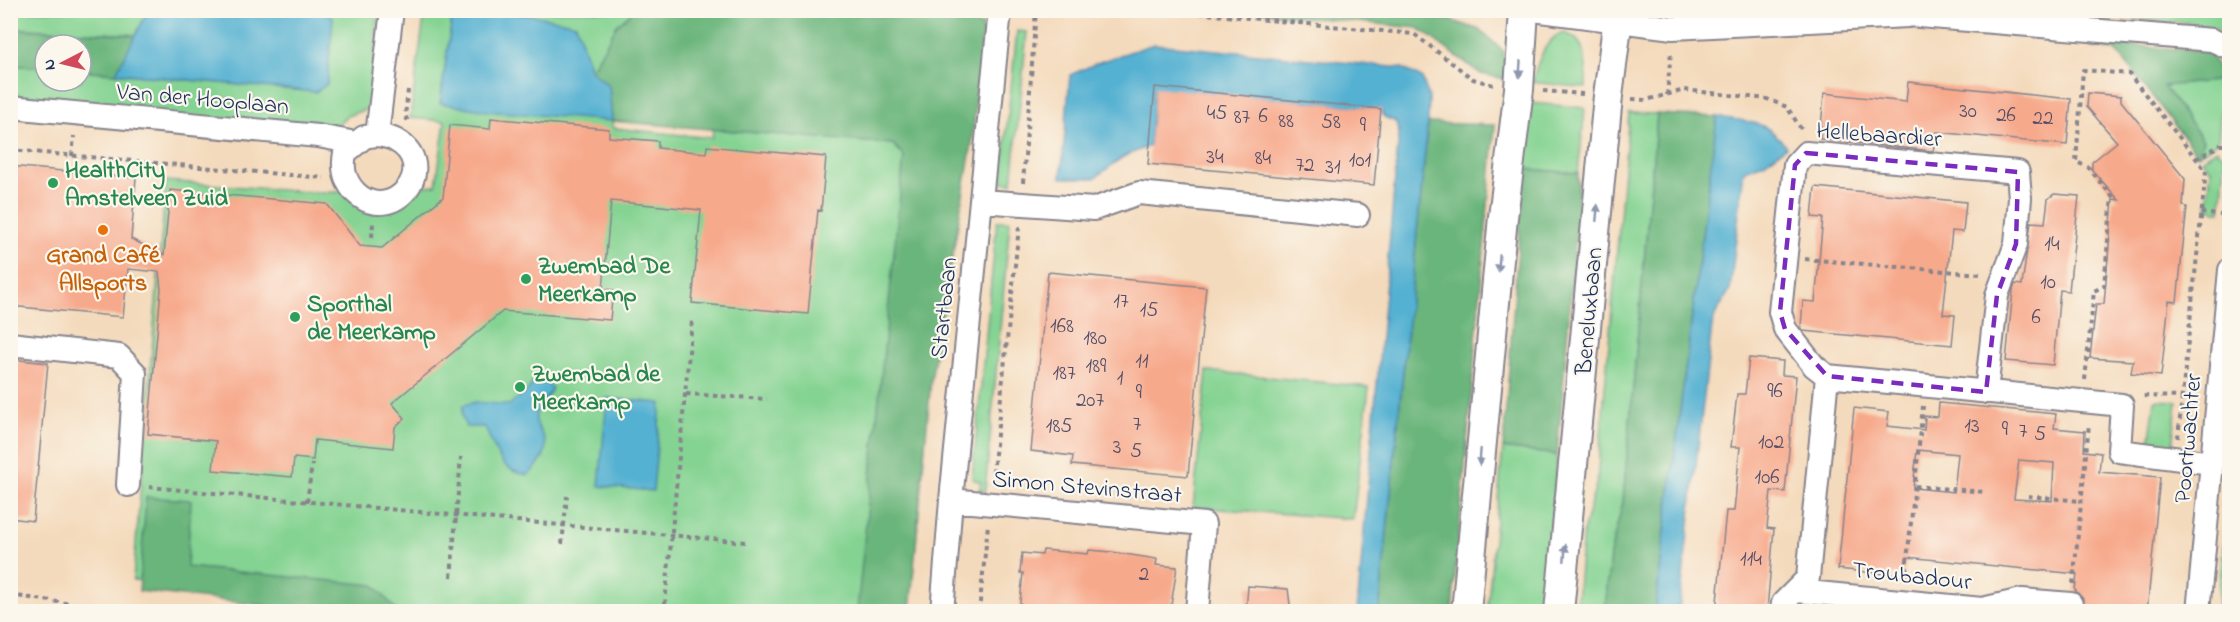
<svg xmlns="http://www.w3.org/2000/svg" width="2240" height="622" font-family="'Indie Flower',sans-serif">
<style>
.green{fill:#84d392;stroke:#508178;stroke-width:1.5}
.forest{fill:#6bb57c;stroke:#43726d;stroke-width:1.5}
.water{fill:#54b1d2;stroke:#387098;stroke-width:1.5}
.building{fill:#f7a98b;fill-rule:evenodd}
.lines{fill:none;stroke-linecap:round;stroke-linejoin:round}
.minor-casing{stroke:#88848d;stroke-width:26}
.major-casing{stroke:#88848d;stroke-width:32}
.path{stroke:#88848d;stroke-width:4;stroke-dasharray:4.5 4.5;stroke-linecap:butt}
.minor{stroke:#fff;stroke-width:22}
.major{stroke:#fff;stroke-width:28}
.oneway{fill:#8d97ae}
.marked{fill:none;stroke:#7b2cbf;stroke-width:4.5;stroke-dasharray:12 8;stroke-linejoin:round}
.leisure-dot{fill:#2e9e5b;stroke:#fbf7ec;stroke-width:2}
.food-dot{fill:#e8710a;stroke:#fbf7ec;stroke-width:2}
.labels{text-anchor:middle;stroke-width:4.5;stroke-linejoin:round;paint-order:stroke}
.number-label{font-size:21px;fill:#524e69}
.street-label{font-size:24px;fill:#1b2f5e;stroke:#fbf7ec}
.leisure-label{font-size:24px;font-weight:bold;fill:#27864d;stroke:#fbf7ec;text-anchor:start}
.food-label{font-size:24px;font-weight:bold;fill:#c56008;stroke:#fbf7ec}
</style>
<rect width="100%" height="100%" fill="#fbf7ec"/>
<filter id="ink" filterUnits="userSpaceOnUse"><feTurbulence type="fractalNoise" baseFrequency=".0167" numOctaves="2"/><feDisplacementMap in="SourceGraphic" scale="12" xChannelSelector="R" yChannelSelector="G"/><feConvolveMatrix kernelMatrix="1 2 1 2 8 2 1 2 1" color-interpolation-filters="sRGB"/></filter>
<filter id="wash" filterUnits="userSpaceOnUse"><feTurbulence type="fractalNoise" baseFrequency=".008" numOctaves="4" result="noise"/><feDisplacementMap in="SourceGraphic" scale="24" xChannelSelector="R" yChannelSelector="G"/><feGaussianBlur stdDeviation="1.35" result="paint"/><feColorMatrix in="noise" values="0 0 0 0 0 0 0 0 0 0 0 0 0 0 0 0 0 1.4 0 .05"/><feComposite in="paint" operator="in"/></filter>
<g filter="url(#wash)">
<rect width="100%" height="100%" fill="#f4dabc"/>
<path class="green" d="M11 11H148L136 35 11 28Z
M324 11H379L370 108 347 116 330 133 11 115 10 65 45 68V81H81V70L316 92 333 18Z
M425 11H453L440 103 612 121 613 128 712 138 713 129 894 144 904 156 866 611 382 612 366 597 133 580 166 181 321 193 436 185 445 121 410 118Z
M486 11H633L617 25 591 71 576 24Z
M2041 11H2229V33L2197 24Z
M1017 31 1027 32 1012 183 1001 182Z
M1562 33C1589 37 1586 65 1586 88L1532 82C1538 64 1543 40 1562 33Z
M2224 80 2218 141 2198 155 2203 140 2163 86Z
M1531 103 1585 108 1578 173 1524 169Z
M1629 113 1657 114 1623 502 1610 555 1605 611 1576 612 1583 532 1597 481Z
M2217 149 2225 157 2221 211 2207 208 2211 169 2202 159Z
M997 221H1010L985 492 979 490 981 482 972 479Z
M1207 371 1369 387 1353 519 1193 507Z
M2155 400 2177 401 2172 448 2149 446Z
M1503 448 1557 455 1544 611 1487 612Z
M2228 500 2229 611H2217Z"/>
<path class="forest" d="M816 10 983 25 972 143 931 380 910 611H857L904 156 893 144 612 121 609 86 591 71 617 25 633 11Z
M1351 10 1450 20 1480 30 1503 51 1506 79 1481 74 1418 28 1248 11Z
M11 28 21 29 136 35 116 73 81 70V45H45V68L11 65Z
M2093 42 2210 52 2224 80 2163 86 2203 140 2198 155 2116 50 2091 47Z
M1657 114 1717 117 1655 611 1605 612 1610 555 1623 502Z
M1428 123 1495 125 1452 611 1379 612Z
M1524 169 1578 173V211L1557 455 1503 448Z
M146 497 191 500 187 567 374 585 397 611H315L139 591Z"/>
<path class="water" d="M324 10 333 18 327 84 316 92 116 73 148 11Z
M453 11 532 15 576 24 591 71 609 86 612 121 487 111 440 103Z
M1154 44 1402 68 1422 78 1429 97 1428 123 1379 611H1357L1399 132 1396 122 1384 117 1380 109 1155 88 1149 146 1123 157 1095 178H1061L1070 75 1102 61Z
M1717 117C1746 121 1769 120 1786 147L1764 163 1744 170 1730 290 1716 313 1712 326 1679 611H1655Z
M544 381 552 388C548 400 536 405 536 416 535 424 539 428 542 434 552 450 540 464 528 475 499 472 496 451 485 427H466L462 416 463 405 475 402 509 405 528 390 533 382Z
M607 398 661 403 653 491 599 486Z"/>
<g id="blocks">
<path class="building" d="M1908 82 2071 99 2067 145 1937 132 1933 151 1820 139 1824 93 1906 102Z
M1155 87 1381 109 1374 185 1148 164Z
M2088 93 2121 96V101L2185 179 2183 206 2187 207 2177 302 2169 301 2161 376 2131 373 2133 361 2090 358 2096 304H2104L2113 199 2119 200 2092 170V162L2117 142 2087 107Z
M491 118 609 129V137L658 141V148L706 153 707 146 826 157 821 211 818 210 808 314 692 303 701 210 611 201 603 289 613 290 610 320 503 311 392 403 405 418 395 427 393 448 315 440 313 460 294 458 292 477 213 470 216 441 148 434 161 289 159 272 128 269 123 317 10 306V166L136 178 131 239 164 255 170 190 327 204 360 246 382 248 443 197 450 125 490 129Z
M1815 187 1966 202 1963 232 1952 231 1943 314 1955 315 1952 345 1803 331 1801 327 1803 301 1815 302 1823 218 1812 217Z
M2054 194 2079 196 2069 291 2060 290 2053 365 2006 361 2013 290 2015 284 2022 285 2031 222 2045 223 2048 199Z
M1048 272 1206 287 1188 476 1072 465 1073 456 1031 451Z
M1749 358 1783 361 1782 375 1796 376 1785 492 1771 491 1767 528 1774 529 1767 610 1716 612 1726 511H1734L1740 447H1731L1737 394H1745Z
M10 359 48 363 33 521 10 518Z
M1939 403 2056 414 2054 428 2085 431 2084 451 2101 453 2099 472 2160 477 2147 612H2082L2083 599 2075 590 2077 574 1907 557 1904 576 1838 569 1854 408 1889 412 1887 426 1924 430 1925 416 1938 417ZM1917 450 1958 454 1954 492 1913 488ZM2019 460 2054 463 2052 501 2014 499Z
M1043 550 1088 554 1089 550 1112 552 1157 559 1156 565 1177 567 1170 612H1019L1023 573H1020L1022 553 1042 555Z
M1248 586 1288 589 1291 612H1246Z"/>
</g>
</g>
<g filter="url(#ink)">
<use href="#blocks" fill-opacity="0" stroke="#88848d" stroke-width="1.5"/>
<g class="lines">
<g class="minor-casing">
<path id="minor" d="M1533 10 1673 28 1908 16
M1895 14 2212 40 2230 48
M10 107 318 136 356 143
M377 135C382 136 390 137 395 140 443 166 391 228 355 192 344 180 342 168 345 153L364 137Z
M377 135 392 10
M981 201 1094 209 1139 193 1358 215
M10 344 119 356 135 373 128 485
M1986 392 1997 295 2016 244 2020 198 2018 172 1806 153 1795 165 1780 312 1785 329 1814 366 1827 376 2122 405 2119 451 2212 463
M951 500 1204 524 1197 612
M1797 591 1982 609 2022 600 2071 604
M942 612 951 500 1000 10
M1782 612 1783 603 1808 578 1827 376
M2198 612 2230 270"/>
</g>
<g class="major-casing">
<path id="major" d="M1466 612 1503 217 1519 89 1524 10
M1559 612 1608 96 1619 10"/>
</g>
<path class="path" d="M1164 10 1414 34 1473 79 1494 85
M1021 13 1092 10
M408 90 405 116 408 121
M1543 91 1583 94
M1667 95 1671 51
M1632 99 1646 100 1685 90 1767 99 1787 107 1803 132
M10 150 324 178
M72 156 74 136
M2196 159 2220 145H2230
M1023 183 1036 10
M2201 213 2230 216
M372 237 373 223
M1805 259 1980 274
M2085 380 2094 291 2104 286 2112 196 2088 167 2076 162 2083 70 2129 74 2206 171 2182 397 2141 396
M686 394 767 399
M2178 438 2182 397
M992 482 1019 227
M1915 486 1985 492
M149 487 745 542
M2028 496 2081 501
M307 502 312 464
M562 544 567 496
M451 577 461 457
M1905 580 1923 406
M2073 584 2089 424
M10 595 127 612
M665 604 692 321
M979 612 988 525"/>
<use href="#minor" class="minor"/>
<use href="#major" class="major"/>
</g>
<defs><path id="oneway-solid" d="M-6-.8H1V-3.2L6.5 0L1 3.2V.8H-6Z" transform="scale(1.5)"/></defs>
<g class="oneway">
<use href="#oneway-solid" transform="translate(1520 69) rotate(94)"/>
<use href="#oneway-solid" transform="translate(1597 213) rotate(-85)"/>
<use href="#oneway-solid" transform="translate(1499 263) rotate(95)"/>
<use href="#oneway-solid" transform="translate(1480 457) rotate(95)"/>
<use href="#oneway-solid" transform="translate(1565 553) rotate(-85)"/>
</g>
</g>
<path class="marked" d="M1806 153 2018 172 2016 244 1997 295 1986 392 1827 376 1785 329 1780 312 1795 165Z"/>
<g class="leisure-dot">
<circle cx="53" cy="183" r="6"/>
<circle cx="526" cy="279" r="6"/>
<circle cx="295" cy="317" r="6"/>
<circle cx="520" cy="387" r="6"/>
</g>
<circle class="food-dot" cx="103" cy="230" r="6"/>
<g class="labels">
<g class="number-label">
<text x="1968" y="117">30</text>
<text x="1217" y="119">45</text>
<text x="2006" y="121">26</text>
<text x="1263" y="122">6</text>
<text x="1242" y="123">87</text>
<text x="2043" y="124">22</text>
<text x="1286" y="127">88</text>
<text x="1331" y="128">58</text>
<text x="1363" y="131">9</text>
<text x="1215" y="163">34</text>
<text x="1263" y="164">84</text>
<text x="1360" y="166">101</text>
<text x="1305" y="171">72</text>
<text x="1333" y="173">31</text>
<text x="2052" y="250">14</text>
<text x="2048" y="288">10</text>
<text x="1121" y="307">17</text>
<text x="1149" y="316">15</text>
<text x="2036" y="323">6</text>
<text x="1062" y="332">168</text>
<text x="1095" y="344">180</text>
<text x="1142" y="367">11</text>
<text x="1096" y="372">189</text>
<text x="1064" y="379">187</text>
<text x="1120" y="384">1</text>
<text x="1775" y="397">96</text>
<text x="1139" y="398">9</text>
<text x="1090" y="406">207</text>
<text x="1137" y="430">7</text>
<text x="1059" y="432">185</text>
<text x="1972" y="432">13</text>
<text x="2005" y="435">9</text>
<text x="2023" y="437">7</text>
<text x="2040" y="440">5</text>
<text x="1771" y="448">102</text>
<text x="1117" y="453">3</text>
<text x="1136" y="457">5</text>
<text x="1767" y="483">106</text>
<text x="1751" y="565">114</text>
<text x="1144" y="580">2</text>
</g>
<g class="street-label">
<text transform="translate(203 98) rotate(5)" y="8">Van der Hooplaan</text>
<text transform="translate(1879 134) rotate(4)" y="8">Hellebaardier</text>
<text transform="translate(943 308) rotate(-84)" y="8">Startbaan</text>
<text transform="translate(1588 311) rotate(-85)" y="8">Beneluxbaan</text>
<text transform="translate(2187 438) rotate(-85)" y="8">Poortwachter</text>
<text transform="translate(1087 486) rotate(5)" y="8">Simon Stevinstraat</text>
<text transform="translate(1912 575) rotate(6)" y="8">Troubadour</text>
</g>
<g class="leisure-label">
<text x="65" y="177">HealthCity<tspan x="65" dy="28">Amstelveen Zuid</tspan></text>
<text x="538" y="273">Zwembad De<tspan x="538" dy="28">Meerkamp</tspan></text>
<text x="307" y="311">Sporthal<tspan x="307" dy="28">de Meerkamp</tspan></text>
<text x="532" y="381">Zwembad de<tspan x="532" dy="28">Meerkamp</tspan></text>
</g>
<g class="food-label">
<text x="103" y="262">Grand Café<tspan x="103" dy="28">Allsports</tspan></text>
</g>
</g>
<rect width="2240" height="622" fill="none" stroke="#fbf7ec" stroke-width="36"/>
<g transform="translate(63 63) rotate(263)"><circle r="28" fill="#fbf7ec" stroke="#a1a7b3" stroke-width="1.5"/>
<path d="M0-4.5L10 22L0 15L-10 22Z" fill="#d1495b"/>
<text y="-9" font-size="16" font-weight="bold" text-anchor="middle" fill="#1b2f5e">N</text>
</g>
</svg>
